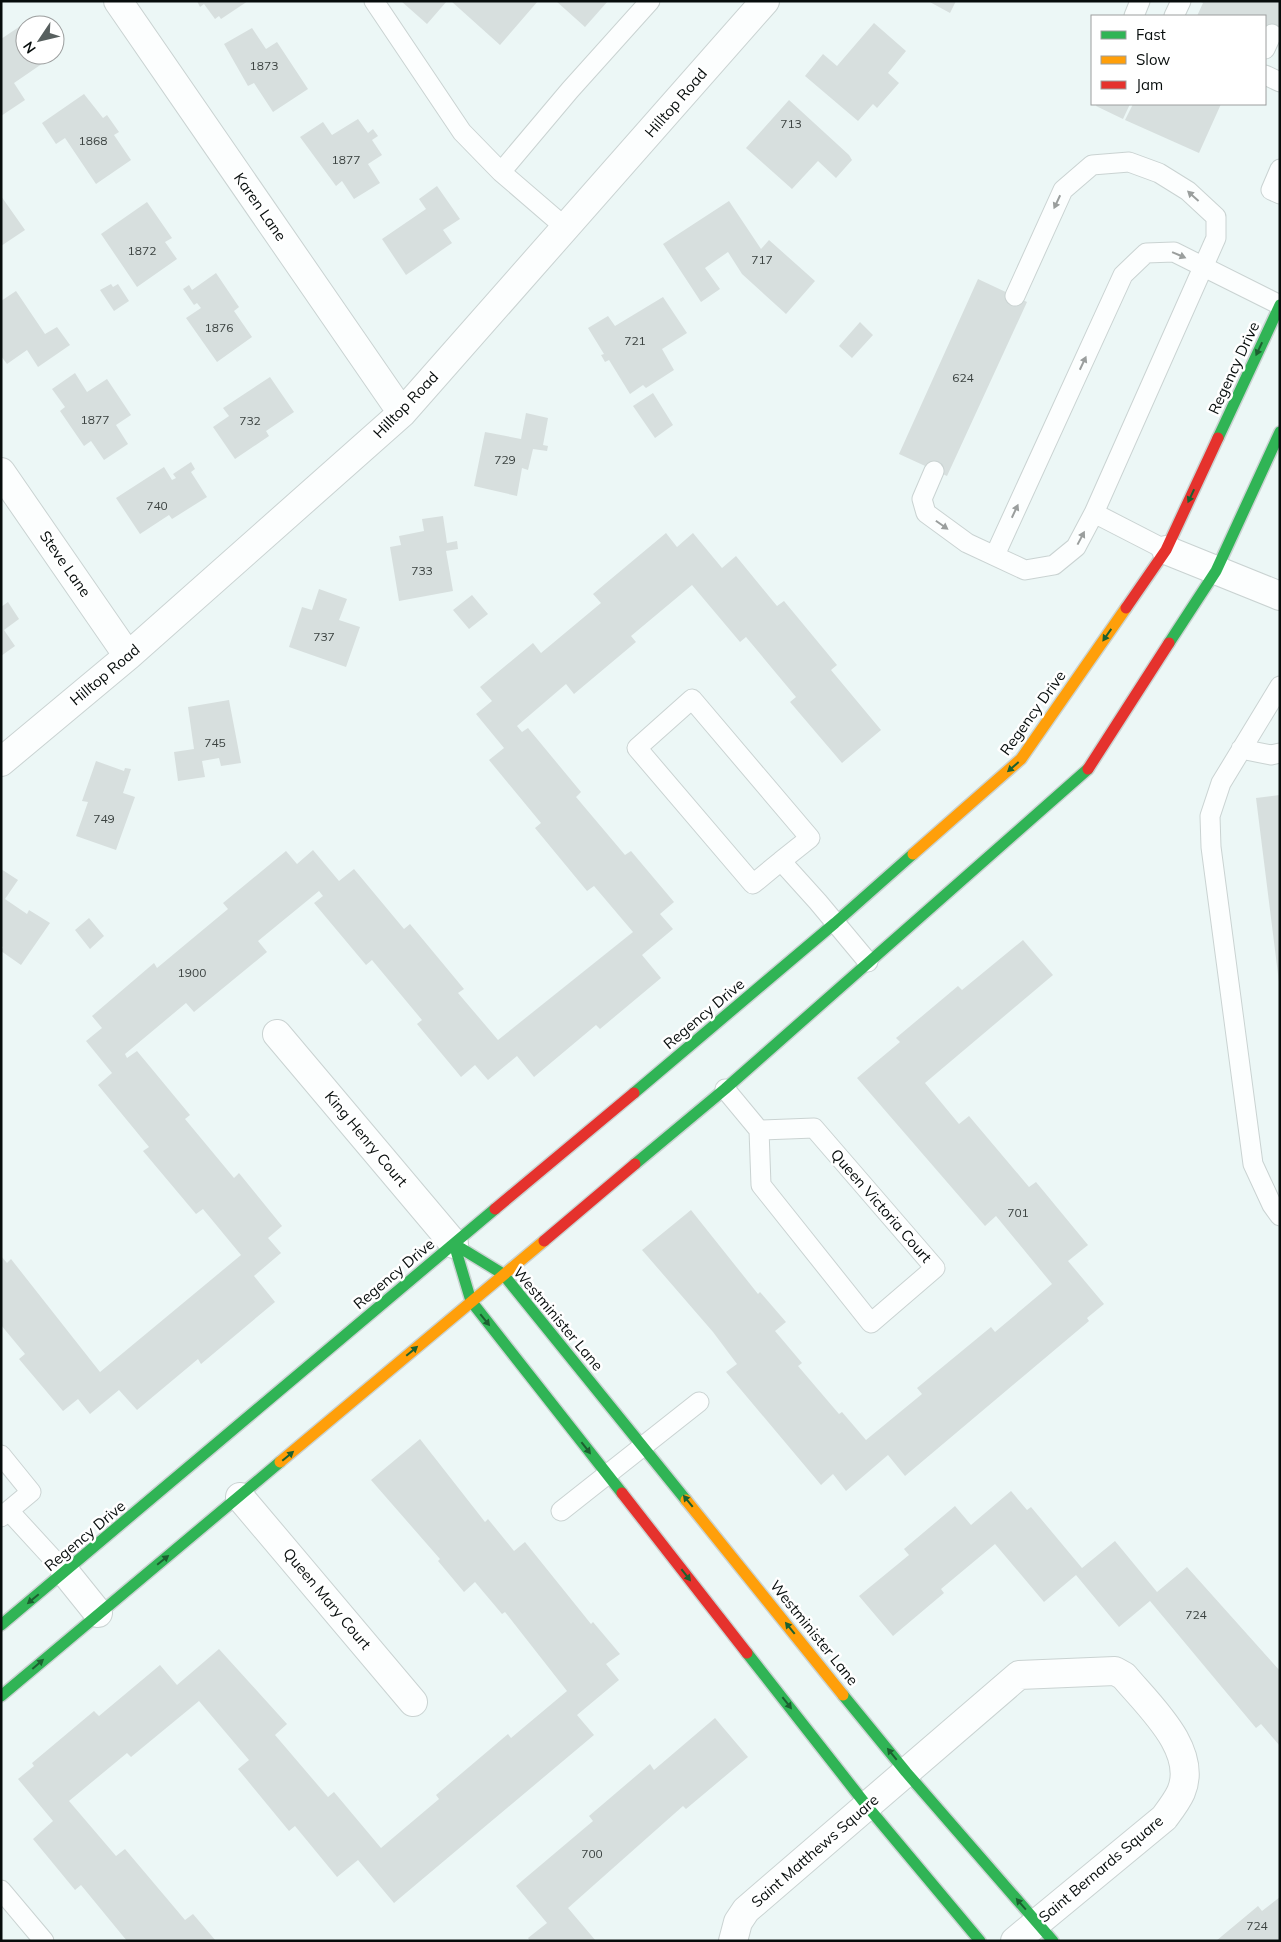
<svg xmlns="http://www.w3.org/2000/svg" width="1281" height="1942" font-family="Mulish,sans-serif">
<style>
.building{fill:#d7dfde}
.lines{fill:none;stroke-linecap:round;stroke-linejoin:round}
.lane-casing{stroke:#cad3d2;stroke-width:21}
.street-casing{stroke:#cad3d2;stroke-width:30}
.fast-casing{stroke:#cad3d2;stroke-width:14}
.slow-casing{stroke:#cad3d2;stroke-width:14}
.jam-casing{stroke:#cad3d2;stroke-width:14}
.lane{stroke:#fcfefe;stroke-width:19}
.street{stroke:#fcfefe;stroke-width:28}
.fast{stroke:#30b455;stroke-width:11}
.slow{stroke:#ff9f0a;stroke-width:11}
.jam{stroke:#e5322d;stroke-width:11}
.oneway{fill:#9a9e9d}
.oneway2{fill:#1c6030}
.labels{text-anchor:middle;stroke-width:5;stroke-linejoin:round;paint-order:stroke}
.number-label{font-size:12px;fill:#3b4240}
.street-label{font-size:15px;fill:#070d0c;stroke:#fff}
</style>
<rect width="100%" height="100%" fill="#ecf7f6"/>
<path class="building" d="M197 1H248L221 19 219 16 215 19 204 4 200 7Z
M401 1H447L427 24Z
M451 1H538L500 45Z
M556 1H608L585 27Z
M928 1H956L950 13Z
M1199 1H1280V38L1265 31V16H1197L1203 3Z
M25 23 26 25H25V55H46L49 59 14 83 25 100 1 116V39Z
M874 23 906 51 888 73 899 83 877 108 873 104 858 121 805 76 823 54 837 66Z
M252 28 266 49 277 42 308 89 273 112 254 83 248 86 224 44Z
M84 94 103 118 107 115 119 132 114 135 131 160 96 184 65 138 56 144 42 123Z
M789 100 849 155 852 160 836 178 818 161 792 189 746 148Z
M1097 104H1130L1123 119 1096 106Z
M1133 104H1221L1199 153 1125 120Z
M358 119 368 133 373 129 378 136 372 140 382 155 368 164 380 183 354 199 342 181 336 186 300 137 323 122 332 135Z
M437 186 460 219 443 230 452 243 406 275 382 239 426 209 419 199Z
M1 196 25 230 1 246Z
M729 201 761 249 769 240 815 281 786 314 742 274 728 252 705 268 720 289 701 302 663 244Z
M147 202 172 238 165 242 177 259 137 287 101 234Z
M216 273 239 307 234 311 252 337 217 362 186 318 201 308 197 303 194 305 183 289 189 285 192 290Z
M978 279 1027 302 947 476 899 454Z
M111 284 113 287 118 284 129 301 114 311 100 290Z
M16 291 45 334 57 327 70 345 38 367 27 350 7 364 1 356V301Z
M663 297 687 333 662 349 674 370 646 388 643 385 630 394 609 360 605 362 601 355 604 354 588 328 608 316 615 326Z
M860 322 873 335 852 358 839 346Z
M75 373 87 392 107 379 131 415 116 425 128 444 104 460 91 441 84 446 60 411 65 407 52 389Z
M270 377 294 412 266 431 269 436 235 459 213 427 229 416 223 408Z
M653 393 673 425 655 438 633 406Z
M526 413 548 418 543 445 548 446 547 451 533 449 528 470 522 468 517 496 474 486 485 432 521 439Z
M191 462 195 469 191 472 207 497 172 519 169 515 140 534 116 498 164 467 172 480 176 478 173 474Z
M443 516 447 543 457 541 458 549 446 551 453 591 399 601 390 547 401 545 399 536 424 531 422 519Z
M666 533 677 547 693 533 722 568 736 556 777 606 784 601 837 665 831 670 881 730 842 763 790 702 796 697 746 637 740 642 692 585 631 636 636 642 574 694 566 684 517 726 522 732 528 728 581 792 576 797 625 855 631 851 674 902 660 914 673 929 642 955 661 978 600 1029 596 1025 534 1077 517 1056 488 1080 475 1065 461 1077 417 1024 422 1020 372 960 366 965 314 903 323 896 319 891 258 941 267 952 194 1012 186 1003 125 1054 127 1058 137 1051 190 1115 185 1119 234 1178 239 1173 282 1226 268 1238 281 1253 254 1276 275 1302 201 1364 198 1359 137 1410 119 1390 90 1414 78 1399 63 1411 19 1359 25 1354 1 1325V1256L7 1263 11 1259 100 1372 241 1255 203 1209 196 1214 143 1151 149 1147 98 1085 112 1073 86 1041 102 1028 92 1016 154 963 157 968 228 909 223 903 286 851 297 864 313 850 339 881 354 869 404 929 410 924 464 989 458 993 498 1040 633 932 594 886 587 891 535 828 541 823 489 760 504 748 476 714 492 701 480 687 533 643 541 653 601 603 593 594Z
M319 589 347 599 339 620 360 627 346 667 289 647 302 607 312 610Z
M472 595 488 614 469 629 453 610Z
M8 602 19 619 4 630 15 646 1 656V607Z
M229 700 241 763 221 766 219 758 202 761 205 777 178 781 174 752 194 749 188 707Z
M96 761 124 771 125 768 131 769 123 793 135 797 116 850 76 836 88 802 82 801Z
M1280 795V982H1279L1256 798Z
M1 869 18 880 5 899 27 914 29 910 50 923 21 965 1 951 3 947 1 946Z
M89 918 104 936 90 949 75 930Z
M1023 940 1053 975 925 1083 959 1124 969 1116 1029 1187 1036 1182 1088 1245 1068 1261 1104 1304 1087 1318 1089 1321 905 1476 888 1455 846 1491 833 1474 821 1485 726 1372 737 1364 713 1332 642 1250 691 1210 758 1294 760 1292 786 1322 775 1331 802 1363 798 1366 839 1414 842 1412 866 1440 922 1394 917 1388 991 1327 995 1332 1052 1284 996 1216 985 1226 857 1078 900 1042 896 1038 958 986 962 990Z
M420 1439 485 1522 488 1519 514 1551 525 1542 591 1624 593 1622 620 1654 606 1664 619 1680 577 1715 594 1735 394 1903 358 1860 337 1877 295 1826 289 1831 238 1769 249 1760 199 1701 131 1757 127 1753 69 1801 116 1856 125 1849 185 1920 193 1914 216 1941H127L81 1885 75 1890 33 1839 53 1821 18 1779 34 1766 32 1763 94 1711 99 1716 160 1665 177 1685 219 1649 287 1724 275 1735 328 1797 334 1792 381 1848 439 1799 436 1795 508 1734 511 1738 567 1691 505 1612 502 1614 475 1582 464 1592 438 1561 440 1559 371 1480Z
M1011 1491 1027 1510 1031 1507 1082 1568 1115 1541 1157 1592 1187 1567 1280 1671V1746L1261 1724 1256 1728 1150 1601 1119 1627 1076 1575 1044 1602 995 1544 941 1589 944 1593 893 1636 859 1596 909 1555 904 1549 955 1506 971 1525Z
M715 1718 748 1757 686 1809 683 1806 568 1908 596 1941H530L528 1938 547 1923 516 1886 593 1821 589 1816 650 1764 654 1770Z
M1280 1897V1941H1216L1258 1906 1262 1911Z"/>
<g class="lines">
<g class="lane-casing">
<path id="lane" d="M374 1 462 132 501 172 566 228
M1134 16 1140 1
M1174 16 1181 1
M1265 49 1272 34
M1265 75 1280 82
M1280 169 1271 190 1280 194
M501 172 570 90 650 1
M1015 296 1063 190 1092 165 1129 162 1159 173 1188 191 1216 217V238L1094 513 1166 550
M934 471 922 499 926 513 967 543 1025 570 1054 565 1076 547 1094 513
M995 555 1123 275 1146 253 1174 252 1280 305
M1280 686 1221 783 1210 816 1211 847 1253 1164 1272 1205 1280 1216
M1241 749 1271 755 1280 753
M781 861 753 884 637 748 692 699 810 838 781 861 818 902 868 962
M725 1089 759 1130 761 1185 871 1323 935 1268 814 1128 759 1130
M1 1455 31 1492 1 1517
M9 1511 65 1572
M561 1511 699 1402
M1 1890 44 1941"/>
</g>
<g class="street-casing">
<path id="street" d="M118 1 402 413
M1 472 128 656
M1166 550 1280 596
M1 762 128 656 402 413 765 1
M277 1034 454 1244
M240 1497 413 1702
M65 1572 98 1613
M733 1941 738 1922 746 1910 1019 1675 1115 1671 1124 1676C1148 1705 1199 1750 1181 1792 1177 1801 1170 1810 1164 1818L1015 1941"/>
</g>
<g class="fast-casing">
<path id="fast" d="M1218 438 1280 305
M1169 643 1216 571 1280 432
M634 1093 835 923 913 854
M635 1164 725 1089 1088 769
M454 1244 503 1274 686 1500
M454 1244 471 1301 622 1493
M1 1625 495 1209
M747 1653 867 1806 980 1941
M843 1695 906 1772 1053 1941
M1 1696 280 1462"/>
</g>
<g class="slow-casing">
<path id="slow" d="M913 854 1021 759 1126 608
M280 1462 544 1241
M686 1500 843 1695"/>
</g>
<g class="jam-casing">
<path id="jam" d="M1126 608 1166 550 1218 438
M1088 769 1169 643
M495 1209 634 1093
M544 1241 635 1164
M622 1493 747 1653"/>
</g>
<use href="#lane" class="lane"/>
<use href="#street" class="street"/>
<use href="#fast" class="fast"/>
<use href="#slow" class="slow"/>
<use href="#jam" class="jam"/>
</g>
<defs><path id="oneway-solid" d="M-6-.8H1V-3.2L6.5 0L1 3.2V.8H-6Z" transform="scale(1.25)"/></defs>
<g class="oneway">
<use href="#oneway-solid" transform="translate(1193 196) rotate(-138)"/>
<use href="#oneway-solid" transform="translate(1057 202) rotate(115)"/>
<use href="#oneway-solid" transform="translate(1179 255) rotate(23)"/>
<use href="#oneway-solid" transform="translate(1083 363) rotate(-65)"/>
<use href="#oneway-solid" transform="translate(1015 511) rotate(-65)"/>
<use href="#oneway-solid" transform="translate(942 525) rotate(35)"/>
<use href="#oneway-solid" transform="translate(1081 538) rotate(-62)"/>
</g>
<g class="oneway2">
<use href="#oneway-solid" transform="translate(1259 349) rotate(115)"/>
<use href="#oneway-solid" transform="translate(1191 496) rotate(115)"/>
<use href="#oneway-solid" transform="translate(1107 635) rotate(125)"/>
<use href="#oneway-solid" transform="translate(1013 767) rotate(139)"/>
<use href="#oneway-solid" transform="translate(485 1320) rotate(51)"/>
<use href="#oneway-solid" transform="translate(412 1351) rotate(-40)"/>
<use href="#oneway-solid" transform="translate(586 1448) rotate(52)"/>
<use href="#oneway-solid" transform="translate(288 1456) rotate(-40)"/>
<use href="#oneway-solid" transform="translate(688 1501) rotate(-129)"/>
<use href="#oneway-solid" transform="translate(163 1560) rotate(-39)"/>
<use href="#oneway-solid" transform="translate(686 1575) rotate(52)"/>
<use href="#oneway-solid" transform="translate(33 1599) rotate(140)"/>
<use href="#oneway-solid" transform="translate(790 1628) rotate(-129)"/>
<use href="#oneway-solid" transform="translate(38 1664) rotate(-41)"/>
<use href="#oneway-solid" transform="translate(787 1703) rotate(52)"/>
<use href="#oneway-solid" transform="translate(892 1754) rotate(-129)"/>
<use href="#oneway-solid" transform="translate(1021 1904) rotate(-131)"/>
</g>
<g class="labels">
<g class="number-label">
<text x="264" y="70">1873</text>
<text x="791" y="128">713</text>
<text x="93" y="145">1868</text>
<text x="346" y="164">1877</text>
<text x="142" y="255">1872</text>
<text x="762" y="264">717</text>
<text x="219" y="332">1876</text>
<text x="635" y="345">721</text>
<text x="963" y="382">624</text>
<text x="95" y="424">1877</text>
<text x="250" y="425">732</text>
<text x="505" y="464">729</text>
<text x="157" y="510">740</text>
<text x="422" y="575">733</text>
<text x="324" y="641">737</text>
<text x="215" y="747">745</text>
<text x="104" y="823">749</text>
<text x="192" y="977">1900</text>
<text x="1018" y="1217">701</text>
<text x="1196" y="1619">724</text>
<text x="592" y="1858">700</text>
<text x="1257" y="1930">724</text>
</g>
<g class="street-label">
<text transform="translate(676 103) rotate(-49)" y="5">Hilltop Road</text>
<text transform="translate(260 207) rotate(55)" y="5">Karen Lane</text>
<text transform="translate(1234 368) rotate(-65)" y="5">Regency Drive</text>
<text transform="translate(406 405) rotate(-46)" y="5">Hilltop Road</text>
<text transform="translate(65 564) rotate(55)" y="5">Steve Lane</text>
<text transform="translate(105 675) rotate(-40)" y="5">Hilltop Road</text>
<text transform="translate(1033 713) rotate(-54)" y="5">Regency Drive</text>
<text transform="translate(704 1014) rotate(-40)" y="5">Regency Drive</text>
<text transform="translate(366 1139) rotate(50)" y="5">King Henry Court</text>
<text transform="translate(881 1206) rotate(49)" y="5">Queen Victoria Court</text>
<text transform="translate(394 1274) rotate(-40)" y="5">Regency Drive</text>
<text transform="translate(558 1319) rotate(50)" y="5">Westminister Lane</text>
<text transform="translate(85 1536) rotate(-40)" y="5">Regency Drive</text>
<text transform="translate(327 1599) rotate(50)" y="5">Queen Mary Court</text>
<text transform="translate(814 1633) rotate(51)" y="5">Westminister Lane</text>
<text transform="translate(815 1851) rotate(-41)" y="5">Saint Matthews Square</text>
<text transform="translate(1101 1869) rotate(-40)" y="5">Saint Bernards Square</text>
</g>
</g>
<rect width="1281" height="1942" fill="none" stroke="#070d0c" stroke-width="5"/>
<rect x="1091" y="15" width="175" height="90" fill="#ffffff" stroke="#9c9e9e"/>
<rect x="1101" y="31" width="25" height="8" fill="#30b455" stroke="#9c9e9e"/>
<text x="1136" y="40" font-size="15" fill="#070d0c">Fast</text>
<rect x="1101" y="56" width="25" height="8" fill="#ff9f0a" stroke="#9c9e9e"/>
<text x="1136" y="65" font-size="15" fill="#070d0c">Slow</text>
<rect x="1101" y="81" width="25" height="8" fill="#e5322d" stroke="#9c9e9e"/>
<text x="1136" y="90" font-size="15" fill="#070d0c">Jam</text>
<g transform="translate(40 40) rotate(235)"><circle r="24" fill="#ffffff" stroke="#9c9e9e"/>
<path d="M0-4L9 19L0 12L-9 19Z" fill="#575f5e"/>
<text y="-8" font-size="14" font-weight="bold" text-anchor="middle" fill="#070d0c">N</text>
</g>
</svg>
